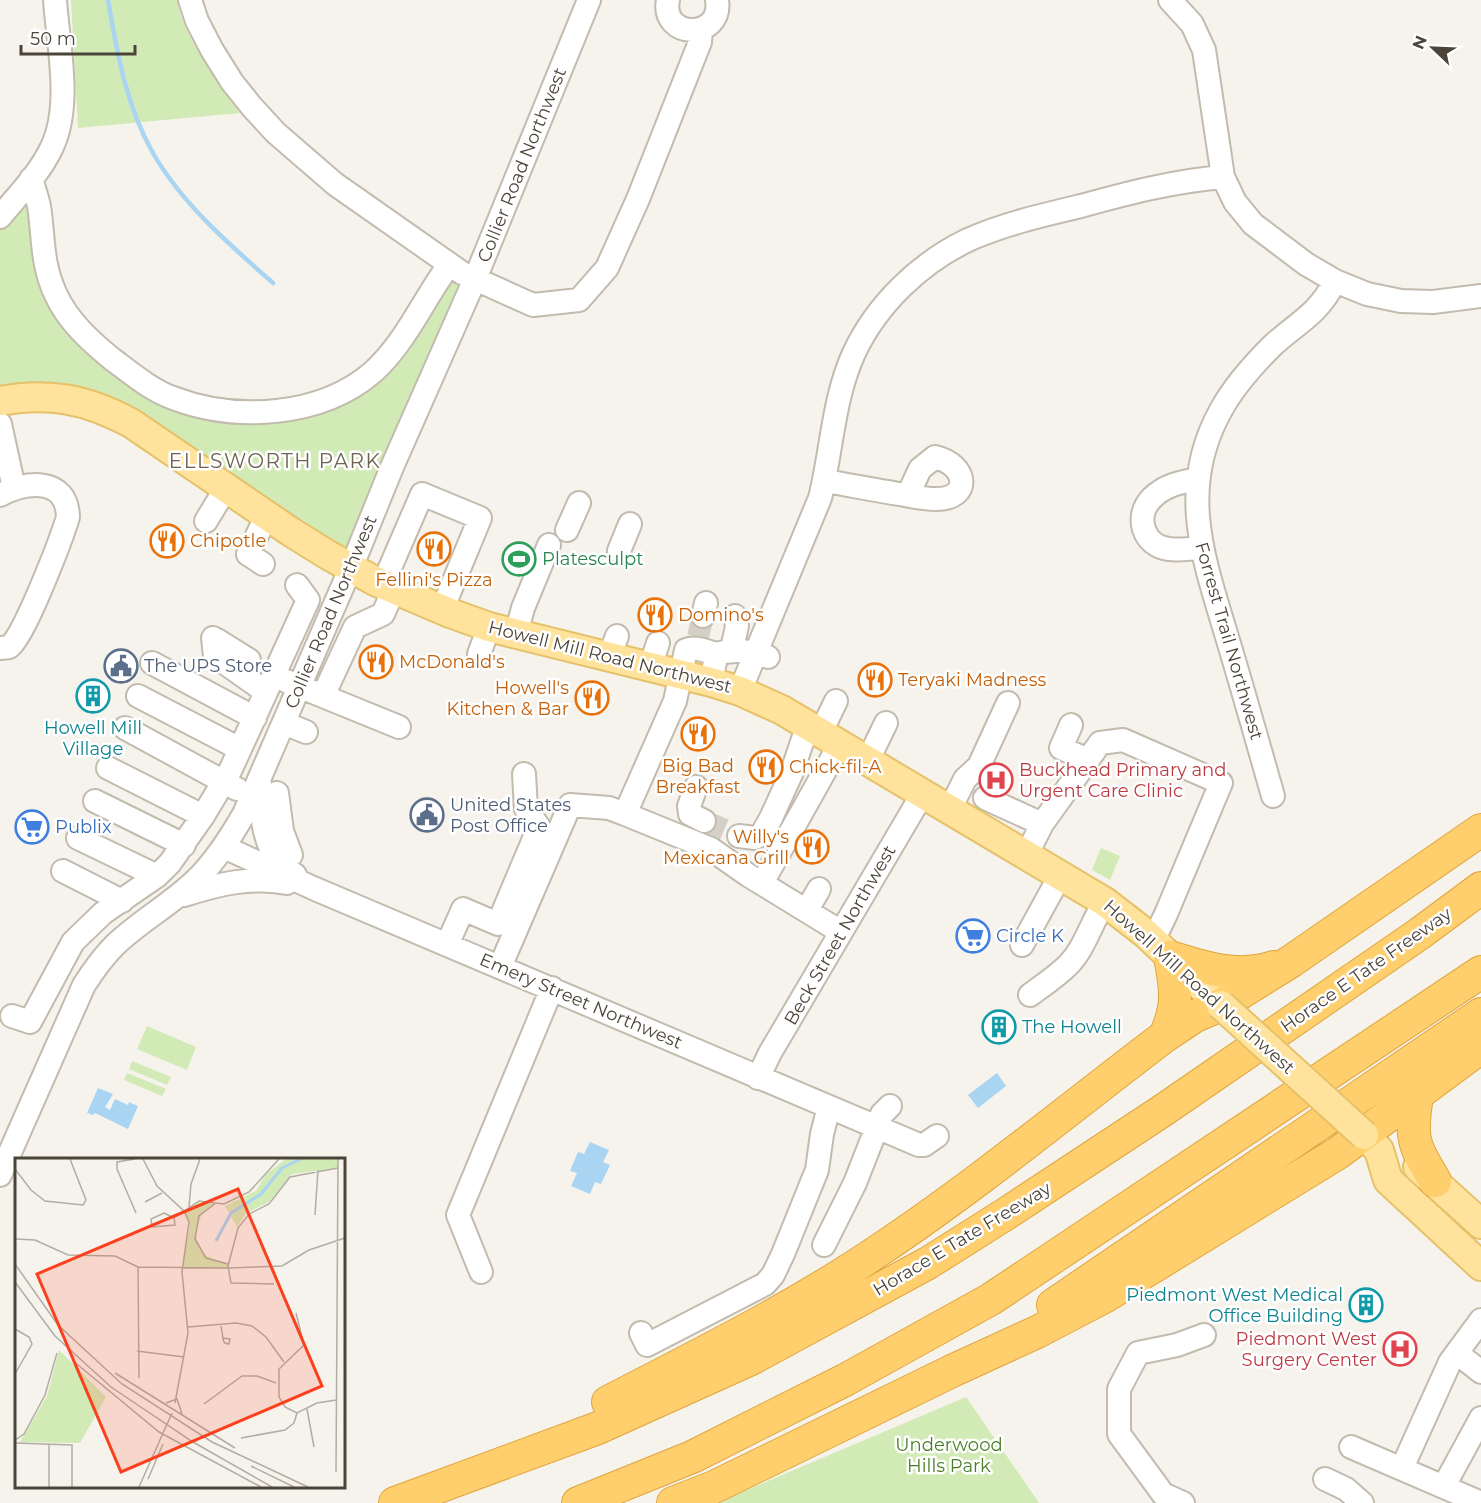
<svg xmlns="http://www.w3.org/2000/svg" width="1481" height="1503" font-family="Montserrat,sans-serif">
<style>
.green{fill:#d2eab5}
.water{fill:#a9d4f2}
.lines{fill:none;stroke-linecap:round;stroke-linejoin:round}
.stream{stroke:#a9d4f2;stroke-width:4.5}
.minor-tunnel{stroke:#d4d0c8;stroke-width:22;stroke-dasharray:22 11;stroke-linecap:butt}
.minor-casing{stroke:#c2bbae;stroke-width:26}
.major-casing{stroke:#e6c16a;stroke-width:32}
.highway-casing{stroke:#e0a43c;stroke-width:34}
.minor{stroke:#fff;stroke-width:22}
.major{stroke:#ffe39c;stroke-width:28}
.highway{stroke:#ffcf6e;stroke-width:32}
.major-bridge-casing{stroke:#e6c16a;stroke-width:32;stroke-linecap:butt}
.major-bridge{stroke:#ffe39c;stroke-width:28}
.labels{text-anchor:middle;stroke-width:5;stroke-linejoin:round;paint-order:stroke}
.street-label{font-size:18px;fill:#4b4439;stroke:#fff}
.food-label{font-size:18px;fill:#c56008;stroke:#fff;text-anchor:start}
.leisure-label{font-size:18px;fill:#27864d;stroke:#fff;text-anchor:start}
.service-label{font-size:18px;fill:#4e5e75;stroke:#fff;text-anchor:start}
.culture-label{font-size:18px;fill:#0d838f;stroke:#fff}
.health-label{font-size:18px;fill:#be3a42;stroke:#fff;text-anchor:start}
.shop-label{font-size:18px;fill:#366cbe;stroke:#fff;text-anchor:start}
.park-label{font-size:18px;fill:#4a7f2a;stroke:#fff}
.neighbourhood-label{font-size:20px;letter-spacing:1.5px;fill:#6e6250;stroke:#fff}
.inset-river{fill:none;stroke:#a9d4f2;stroke-width:3}
.inset-road{fill:none;stroke:#b2ada4;stroke-width:1.5}
.view{fill:#fc3f1d;fill-opacity:0.15;stroke:#fc3f1d;stroke-width:3}
.inset-edge{fill:none;stroke:#4b4439;stroke-width:3}
</style>
<rect width="100%" height="100%" fill="#f6f3ec"/>
<path class="green" d="M71 0H177C182 34 219 85 240 113L78 128Z
M31 179 56 296 143 383 244 413 351 388 449 265 475 279 351 568 112 409 0 401V217Z
M1101 848 1120 856 1110 880 1092 870Z
M147 1026 196 1047 187 1070 137 1049Z
M132 1061 171 1077 167 1085 129 1069Z
M127 1073 166 1089 162 1096 124 1080Z
M966 1397 1039 1503H716Z"/>
<path class="water" d="M997 1073 1006 1086 978 1108 968 1095Z
M98 1088 113 1094 105 1107 110 1110 115 1099 128 1105 129 1102 138 1106 128 1129 95 1113 93 1115 87 1113Z
M590 1142 609 1150 603 1162 610 1165 601 1184 595 1182 590 1194 571 1186 577 1173 570 1171 578 1152 584 1154Z"/>
<g class="lines">
<path class="stream" d="M108 0C117 52 126 106 153 153 182 204 230 245 273 283"/>
<path class="minor-tunnel" d="M698 637 703 616
M704 821 739 836"/>
<g class="minor-casing">
<path id="minor" d="M190 0 197 21 212 50 232 82 252 107 276 133 335 184 462 273 533 305 579 300 607 268 638 199 700 42 701 30
M668 0C660 39 723 41 717 0
M1170 0 1192 24 1204 50 1223 177 1235 202 1253 224 1306 264 1335 281 1367 294 1401 301 1433 302 1481 296
M31 179C34 188 37 197 39 206 44 238 41 263 56 295 68 321 90 341 112 359 132 374 151 390 173 398 236 422 321 417 373 372 406 342 423 300 449 265
M0 217C18 195 40 173 52 147 72 105 58 45 55 0
M0 424 14 488
M1198 479C1181 482 1165 485 1152 498 1134 516 1143 546 1169 549 1179 551 1191 548 1202 548
M825 481C849 485 874 490 899 494 911 496 924 499 936 499 972 499 968 465 935 457L920 469 908 495
M0 495C27 481 67 477 68 517 62 537 23 640 9 647 9 647 1 648 0 648
M206 521 226 488
M567 530 579 503
M619 551 630 524
M263 564 248 554 267 515
M383 584 422 494 480 518 442 610
M703 616 706 603
M516 634 523 608 549 545
M213 638 215 656 266 692
M217 640 249 660
M732 649 737 626 735 616
M479 654 489 627
M715 654C733 649 750 650 768 657
M609 657 617 636
M152 663 255 718
M650 667 658 643
M286 681 399 727
M740 691 820 498C832 450 833 399 854 353 877 304 920 263 968 240 1004 224 1043 215 1081 206 1128 193 1174 181 1223 177
M138 696 240 749
M323 696 355 627 383 614 394 589
M284 723 306 732
M1071 725 1061 748 1088 760
M125 728 237 789
M821 732 836 701
M868 760 886 723
M108 768 203 816
M260 784C261 809 262 842 280 863 284 867 290 871 295 875
M696 787 689 806 690 814 704 821
M277 793 282 831 291 855 285 859
M1273 796C1259 747 1245 697 1230 647 1206 565 1175 492 1221 410 1234 386 1253 365 1272 346 1298 322 1318 315 1335 281
M985 798 1042 824
M95 801 184 845
M950 809 965 779 979 766 1008 703
M625 814 711 849 748 875 841 932
M739 836 755 838 762 834 771 818 792 772 803 739 815 729
M78 838 157 876
M224 847 313 888 919 1145H924L937 1136
M1027 854 1042 824 1100 743 1123 740 1221 783 1166 914 1153 941
M63 871 122 901
M762 883 840 744
M184 895C219 884 251 876 287 883
M807 910 819 889
M447 945 463 909 498 924 539 827 526 809 524 774
M1022 945 1061 874
M500 967 570 805 609 808 625 814 675 701 686 650C694 646 707 651 715 654L716 657 711 682
M1030 995C1042 986 1056 977 1067 966 1085 949 1091 922 1105 902
M12 1016 30 1022 73 942 103 913 157 876 170 863 203 816 230 771 308 600 297 585
M758 1078 770 1053 923 793
M0 1175 84 985C93 971 103 957 115 945 140 921 170 905 195 881 215 862 230 838 244 814L358 551 392 467 475 279 589 0
M824 1245 855 1183 882 1114 890 1106
M481 1272 458 1215 552 988
M641 1333 647 1345 765 1284 773 1275 783 1254 817 1170 822 1134 829 1107
M1457 1353 1481 1372
M1351 1447 1481 1503
M1402 1468 1450 1362 1481 1320
M1325 1479 1346 1489 1362 1503
M1444 1486 1481 1418
M1183 1503 1163 1494 1119 1434V1389L1138 1353 1177 1345 1204 1335"/>
</g>
<g class="major-casing">
<path id="major" d="M0 401C50 392 86 399 131 423L291 532 328 555 375 581 450 613 489 627 711 682 740 691 782 710 1105 902 1145 933 1221 1005
M1364 1135 1379 1150 1388 1180 1481 1266
M1418 1167 1481 1224"/>
</g>
<g class="highway-casing">
<path id="highway" d="M1170 957C1204 968 1238 979 1274 967
M1165 1036C1179 1006 1176 987 1170 957
M1417 1096C1410 1139 1413 1144 1435 1181
M1053 1305 1481 1014
M608 1402C699 1355 792 1309 878 1251 977 1185 1070 1108 1165 1036L1195 1016 1221 1005 1290 962 1481 830
M395 1503 598 1428 751 1359 928 1263 1004 1215 1162 1111 1419 934 1481 888
M578 1503 692 1457 845 1380 991 1299 1481 972
M673 1503 714 1487 954 1370 1037 1332 1104 1297 1338 1153 1481 1047"/>
</g>
<use href="#minor" class="minor"/>
<use href="#major" class="major"/>
<use href="#highway" class="highway"/>
<g class="major-bridge-casing">
<path id="major-bridge" d="M1221 1005 1364 1135"/>
</g>
<use href="#major-bridge" class="major-bridge"/>
</g>
<defs>
<g id="restaurant-ring" transform="scale(1.725)"><circle r="9.5" fill="#fff" stroke="#e8710a" stroke-width="1.5"/><path d="M-5-6h1v4h1v-4h1v4h1v-4h1v5L-1.5 .5V6h-2V.5L-5-1ZM5-6V6H3V1.5H1.5Q1.5-4 5-6Z" fill="#e8710a"/></g>
<g id="stadium-ring" transform="scale(1.725)"><circle r="9.5" fill="#fff" stroke="#2e9e5b" stroke-width="1.5"/><path d="M0-5a6.5 5 0 1 0 0 10a6.5 5 0 1 0 0-10ZM-3.5-1.8h7v3.6h-7Z" fill="#2e9e5b"/></g>
<g id="civic-ring" transform="scale(1.725)"><circle r="9.5" fill="#fff" stroke="#5c6f8a" stroke-width="1.5"/><path d="M-.6-6.5H3V-4.5H.6V-3L4-1V1h2V6H-6V1h2V-1L-.6-3ZM-1.2 2.5V6h2.4V2.5Z" fill="#5c6f8a"/></g>
<g id="building-ring" transform="scale(1.725)"><circle r="9.5" fill="#fff" stroke="#0f9aa8" stroke-width="1.5"/><path d="M-4-6H4V6H1V3H-1V6H-4ZM-2.5-4.3h1.7v1.8h-1.7ZM.8-4.3h1.7v1.8H.8ZM-2.5-1h1.7V.8h-1.7ZM.8-1h1.7V.8H.8Z" fill="#0f9aa8"/></g>
<g id="hospital-ring" transform="scale(1.725)"><circle r="9.5" fill="#fff" stroke="#e0444e" stroke-width="1.5"/><path d="M-5-5h3v3.5h4V-5h3V5h-3V1.5h-4V5h-3Z" fill="#e0444e"/></g>
<g id="supermarket-ring" transform="scale(1.725)"><circle r="9.5" fill="#fff" stroke="#3f7fe0" stroke-width="1.5"/><path d="M-6-5.5h2.5l.6 2H6L4.5 2H-2.5L-4.4-4H-6ZM-1.5 3.2a1.3 1.3 0 1 0 .1 0ZM3 3.2a1.3 1.3 0 1 0 .1 0Z" fill="#3f7fe0"/></g>
</defs>
<g fill-rule="evenodd">
<use href="#restaurant-ring" x="167" y="541"/>
<use href="#restaurant-ring" x="434" y="549"/>
<use href="#stadium-ring" x="519" y="559"/>
<use href="#restaurant-ring" x="655" y="615"/>
<use href="#restaurant-ring" x="376" y="662"/>
<use href="#civic-ring" x="121" y="666"/>
<use href="#restaurant-ring" x="875" y="680"/>
<use href="#building-ring" x="93" y="696"/>
<use href="#restaurant-ring" x="592" y="698"/>
<use href="#restaurant-ring" x="698" y="734"/>
<use href="#restaurant-ring" x="766" y="767"/>
<use href="#hospital-ring" x="996" y="780"/>
<use href="#civic-ring" x="427" y="815"/>
<use href="#supermarket-ring" x="32" y="827"/>
<use href="#restaurant-ring" x="812" y="847"/>
<use href="#supermarket-ring" x="973" y="936"/>
<use href="#building-ring" x="999" y="1027"/>
<use href="#building-ring" x="1366" y="1305"/>
<use href="#hospital-ring" x="1400" y="1349"/>
</g>
<g class="labels">
<g class="street-label">
<text transform="translate(522 165) rotate(-68)" y="6">Collier Road Northwest</text>
<text transform="translate(331 612) rotate(-67)" y="6">Collier Road Northwest</text>
<text transform="translate(1229 641) rotate(74)" y="6">Forrest Trail Northwest</text>
<text transform="translate(610 657) rotate(14)" y="6">Howell Mill Road Northwest</text>
<text transform="translate(840 935) rotate(-60)" y="6">Beck Street Northwest</text>
<text transform="translate(1366 970) rotate(-35)" y="6">Horace E Tate Freeway</text>
<text transform="translate(1199 987) rotate(42)" y="6">Howell Mill Road Northwest</text>
<text transform="translate(581 1001) rotate(23)" y="6">Emery Street Northwest</text>
<text transform="translate(962 1239) rotate(-31)" y="6">Horace E Tate Freeway</text>
</g>
<g class="food-label">
<text x="190" y="547">Chipotle</text>
<text x="434" y="586" text-anchor="middle">Fellini's Pizza</text>
<text x="678" y="621">Domino's</text>
<text x="399" y="668">McDonald's</text>
<text x="898" y="686">Teryaki Madness</text>
<text x="569" y="694" text-anchor="end">Howell's<tspan x="569" dy="21">Kitchen &amp; Bar</tspan></text>
<text x="698" y="772" text-anchor="middle">Big Bad<tspan x="698" dy="21">Breakfast</tspan></text>
<text x="789" y="773">Chick-fil-A</text>
<text x="789" y="843" text-anchor="end">Willy's<tspan x="789" dy="21">Mexicana Grill</tspan></text>
</g>
<g class="leisure-label">
<text x="542" y="565">Platesculpt</text>
</g>
<g class="service-label">
<text x="144" y="672">The UPS Store</text>
<text x="450" y="811">United States<tspan x="450" dy="21">Post Office</tspan></text>
</g>
<g class="culture-label">
<text x="93" y="734">Howell Mill<tspan x="93" dy="21">Village</tspan></text>
<text x="1022" y="1033" text-anchor="start">The Howell</text>
<text x="1343" y="1301" text-anchor="end">Piedmont West Medical<tspan x="1343" dy="21">Office Building</tspan></text>
</g>
<g class="health-label">
<text x="1019" y="776">Buckhead Primary and<tspan x="1019" dy="21">Urgent Care Clinic</tspan></text>
<text x="1377" y="1345" text-anchor="end">Piedmont West<tspan x="1377" dy="21">Surgery Center</tspan></text>
</g>
<g class="shop-label">
<text x="55" y="833">Publix</text>
<text x="996" y="942">Circle K</text>
</g>
<g class="park-label">
<text x="949" y="1451">Underwood<tspan x="949" dy="21">Hills Park</tspan></text>
</g>
<g class="neighbourhood-label">
<text x="275" y="468">ELLSWORTH PARK</text>
</g>
</g>
<g transform="translate(15 1158)">
<rect width="330" height="330" fill="#f6f3ec"/>
<path d="M271 1H323V10L277 16 254 44 231 55 222 69 210 48 241 33 250 17ZM181 44 201 45 187 55 180 76 188 97 213 106V110H167L175 69 169 53ZM44 192 91 239 65 285 5 284 32 238Z" fill="#d2eab5"/>
<path class="inset-river" d="M201 83 216 55 246 36 267 10 286 1"/>
<path class="inset-road" d="M120 1 102 4V11L121 55M128 1 142 28 169 53 174 64 167 114 173 175 160 245M0 11 16 32 30 43 68 47 71 42 55 1M130 44 147 35M201 45 184 58 180 81 191 100 213 106M174 49 176 26 185 1M149 55 159 60 160 67 137 69 136 61ZM300 57 303 12M159 60 184 43 209 46 234 34 264 1M0 81 20 82 53 97 100 98 123 109 213 110 267 108 294 92 330 80M0 106 43 167 107 226 197 284 293 329M123 109 124 220M0 124 40 178 96 229 178 284 257 329M259 126 216 125 213 108 223 70 234 56 254 46 275 19 323 10M281 155 289 187 264 211V239L270 249 282 255 302 245 321 242M206 168 208 180 209 184 210 185 214 186 215 181 208 180M173 169 221 165 237 168 251 179 269 204M0 171 14 179 17 186 0 216M122 193 169 199M57 202 144 274 246 329M100 215 220 290M151 245 162 241 167 256M189 246 227 218H242L261 225M292 251 299 289M226 280 270 272 279 265 282 255M0 282 9 276 30 237 42 195M0 285 57 287V329M236 308 279 329M321 314 323 1M133 321 148 286M34 329V286M124 329 157 255"/>
<path class="view" d="M223 31 307 228 106 314 22 116Z"/>
<rect width="330" height="330" class="inset-edge"/>
</g>
<g transform="translate(1433 48) rotate(293)" stroke="#ffffff" stroke-width="4.5" paint-order="stroke">
<path d="M0-4.5L10 22L0 15L-10 22Z" fill="#4b4439"/>
<text y="-9" font-size="16" font-weight="bold" text-anchor="middle" fill="#4b4439">N</text>
</g>
<path d="M21 45v9h114v-9" fill="none" stroke="#4b4439" stroke-width="3"/>
<text x="30" y="45" font-size="18" fill="#4b4439" stroke="#ffffff" stroke-width="4.5" paint-order="stroke">50 m</text>
</svg>
